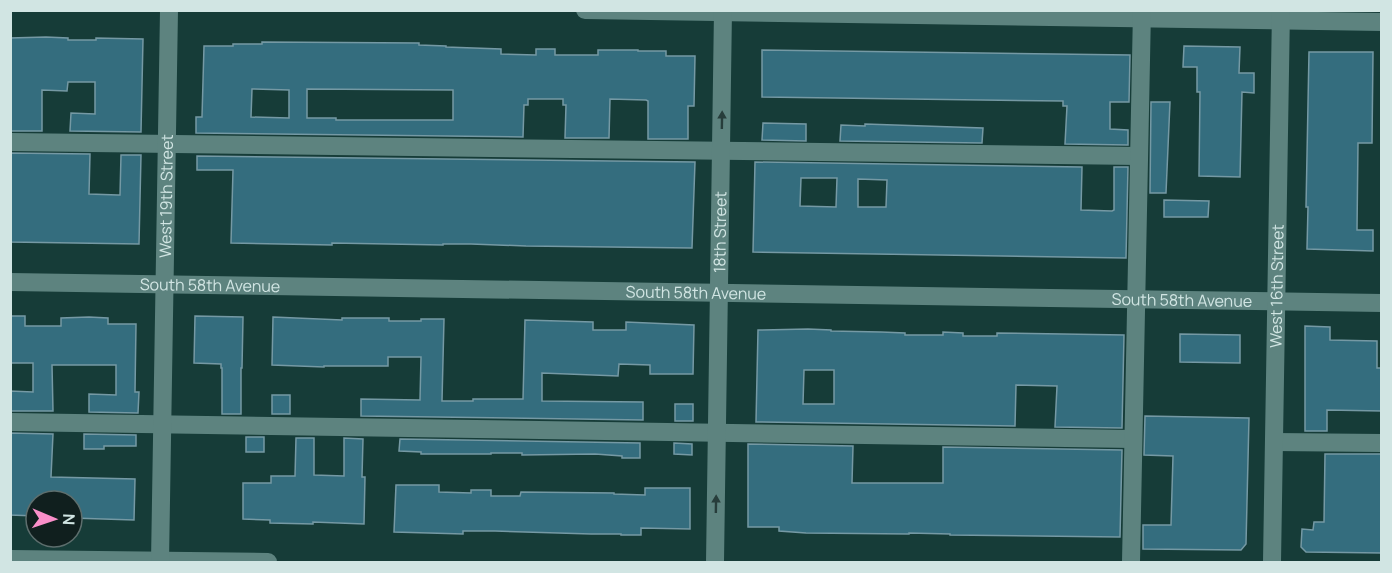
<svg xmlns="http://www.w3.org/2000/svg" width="1392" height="573" font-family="Manrope,sans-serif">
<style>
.building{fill:#346d7e;stroke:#7599a4;stroke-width:1.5;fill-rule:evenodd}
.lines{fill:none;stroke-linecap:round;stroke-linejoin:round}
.minor{stroke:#5d837f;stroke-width:18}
.oneway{fill:#273d3b}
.labels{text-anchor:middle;stroke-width:4.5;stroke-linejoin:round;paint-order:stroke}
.street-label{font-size:16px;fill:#d1e5e3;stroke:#101f1e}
</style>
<rect width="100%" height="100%" fill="#163c38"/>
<path class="building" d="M46 37 68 38V40H96V38L143 39 141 132 70 131 71 113 95 114V82H68L67 91 42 90V131H10V38Z
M262 42 419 43V45L446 46V47L501 49V54L536 55V49H555V55H598V50H638V51H666V56H695L694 106H688V139H648V101L646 100 610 99 609 138H565L566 105H563V99H528V105H524L523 137 196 133V117H202L204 46H233V44H262ZM252 89 289 90V118L251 117ZM307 89 453 90V120H336V118H307Z
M1184 46 1240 47 1239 73H1254V93L1242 92 1240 177 1199 176 1200 92H1197V67H1183Z
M762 50 1130 55 1129 102H1110V129L1128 130V145L1065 144 1067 106H1063V101L762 97Z
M1309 52H1373L1372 143H1358L1357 230H1373V251L1307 249 1308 207H1306Z
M1151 102H1170L1166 193H1150Z
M763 123 806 124V141L762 140Z
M865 124 983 128 982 143 840 141 841 125 865 126Z
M10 153 90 154 89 194 118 195H120L121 155H141L139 244 10 242Z
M197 156 695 162 692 248 526 246 471 244H443V245L332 243V245L231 243 233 170H197Z
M755 162 1082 167 1081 210 1112 211 1114 210V167H1128L1126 258 753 252ZM801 178H837L836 207 800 206ZM858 179 887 180 886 207H858Z
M1164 200 1209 201 1208 217H1164Z
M10 316H25V326H61V318L89 317 108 318V324H136L135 392H139L138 413 89 412V394L116 395V365H52L53 411H10V391L33 392V363H10Z
M195 316 243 317 242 368H241V414H222V368H221V364L194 363Z
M273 317 342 320V318H389V321H421V319H444L442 401H473V399H523L525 320 593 322V330H626V322L694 325 693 374H650V365L619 364 618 376 542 373V401L643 402V420L361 416V399L420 400 421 357H388V366H324V367L272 365Z
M1305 326 1330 327V340L1377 341V368H1382V411L1327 410V431H1305Z
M808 329 831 330V331L881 332 905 333V335H943V332L963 333V336H997V333L1124 335 1122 428 1055 427 1057 386 1016 385 1015 426 756 422 758 330ZM804 370H834V404H803Z
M1180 334 1240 335V363L1180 362Z
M272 395H290V414H272Z
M675 404H693V421H675Z
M1145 416 1249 418 1246 544 1241 550 1143 549V525H1171L1173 456 1144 455Z
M10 433 53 434 51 477 135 479 134 520 72 518V501H36V516L10 515Z
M84 434 136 435V446H104V449H84Z
M246 437H264V452H246Z
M296 438H314V475L344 476V438L363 439 362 477H365L364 524 313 522V524L270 523V520L243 519V483H271V476H295Z
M400 439 640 443V458H622V456L595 454 522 455V453H491V454H421V452L399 451Z
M674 443 692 444V455L674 454Z
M748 444 853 446 852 483H943V447L1122 450 1120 537 950 535V534L909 533V534L806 533 779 531V527H748Z
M1325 454H1382V553L1306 552 1301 547 1302 529 1313 530 1314 522H1324Z
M396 485H439V492L471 493V490H491V496H520L521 492 614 493V494L645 495V488H690V529L641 528V535H621V534H591L495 531H463V534L394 532Z"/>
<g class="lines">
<g class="minor">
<path d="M585 10 1382 22"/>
<path d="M10 142 1139 156"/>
<path id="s1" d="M10 282 1382 303"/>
<path d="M10 422 1133 439"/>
<path d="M1274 442 1382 443"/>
<path d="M10 559 268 562"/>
<path id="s2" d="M160 562 169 10"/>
<path id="s3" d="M715 562 723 10"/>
<path d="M1131 562 1142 10"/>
<path id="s4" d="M1272 562 1281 10"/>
</g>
</g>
<defs><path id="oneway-solid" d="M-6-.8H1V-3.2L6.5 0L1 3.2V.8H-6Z" transform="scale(1.5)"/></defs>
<g class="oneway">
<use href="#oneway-solid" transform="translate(722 120) rotate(-89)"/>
<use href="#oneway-solid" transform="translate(716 504) rotate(-89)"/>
</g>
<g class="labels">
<g class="street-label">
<text dy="6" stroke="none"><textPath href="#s2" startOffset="366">West 19th Street</textPath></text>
<text dy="6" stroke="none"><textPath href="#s3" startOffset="330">18th Street</textPath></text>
<text dy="6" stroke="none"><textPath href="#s1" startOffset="200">South 58th Avenue</textPath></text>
<text dy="6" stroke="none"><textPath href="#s4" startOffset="276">West 16th Street</textPath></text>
<text dy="6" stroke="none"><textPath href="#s1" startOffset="686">South 58th Avenue</textPath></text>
<text dy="6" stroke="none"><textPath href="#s1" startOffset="1172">South 58th Avenue</textPath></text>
</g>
</g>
<rect width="1392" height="573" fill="none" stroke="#d1e5e3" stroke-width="24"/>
<g transform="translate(54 519) rotate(92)"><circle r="28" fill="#101f1e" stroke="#5d6e6d" stroke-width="1.5"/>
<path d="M0-4.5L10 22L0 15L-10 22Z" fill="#f98fc9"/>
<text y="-9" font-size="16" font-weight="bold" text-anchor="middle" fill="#d1e5e3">N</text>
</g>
</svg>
